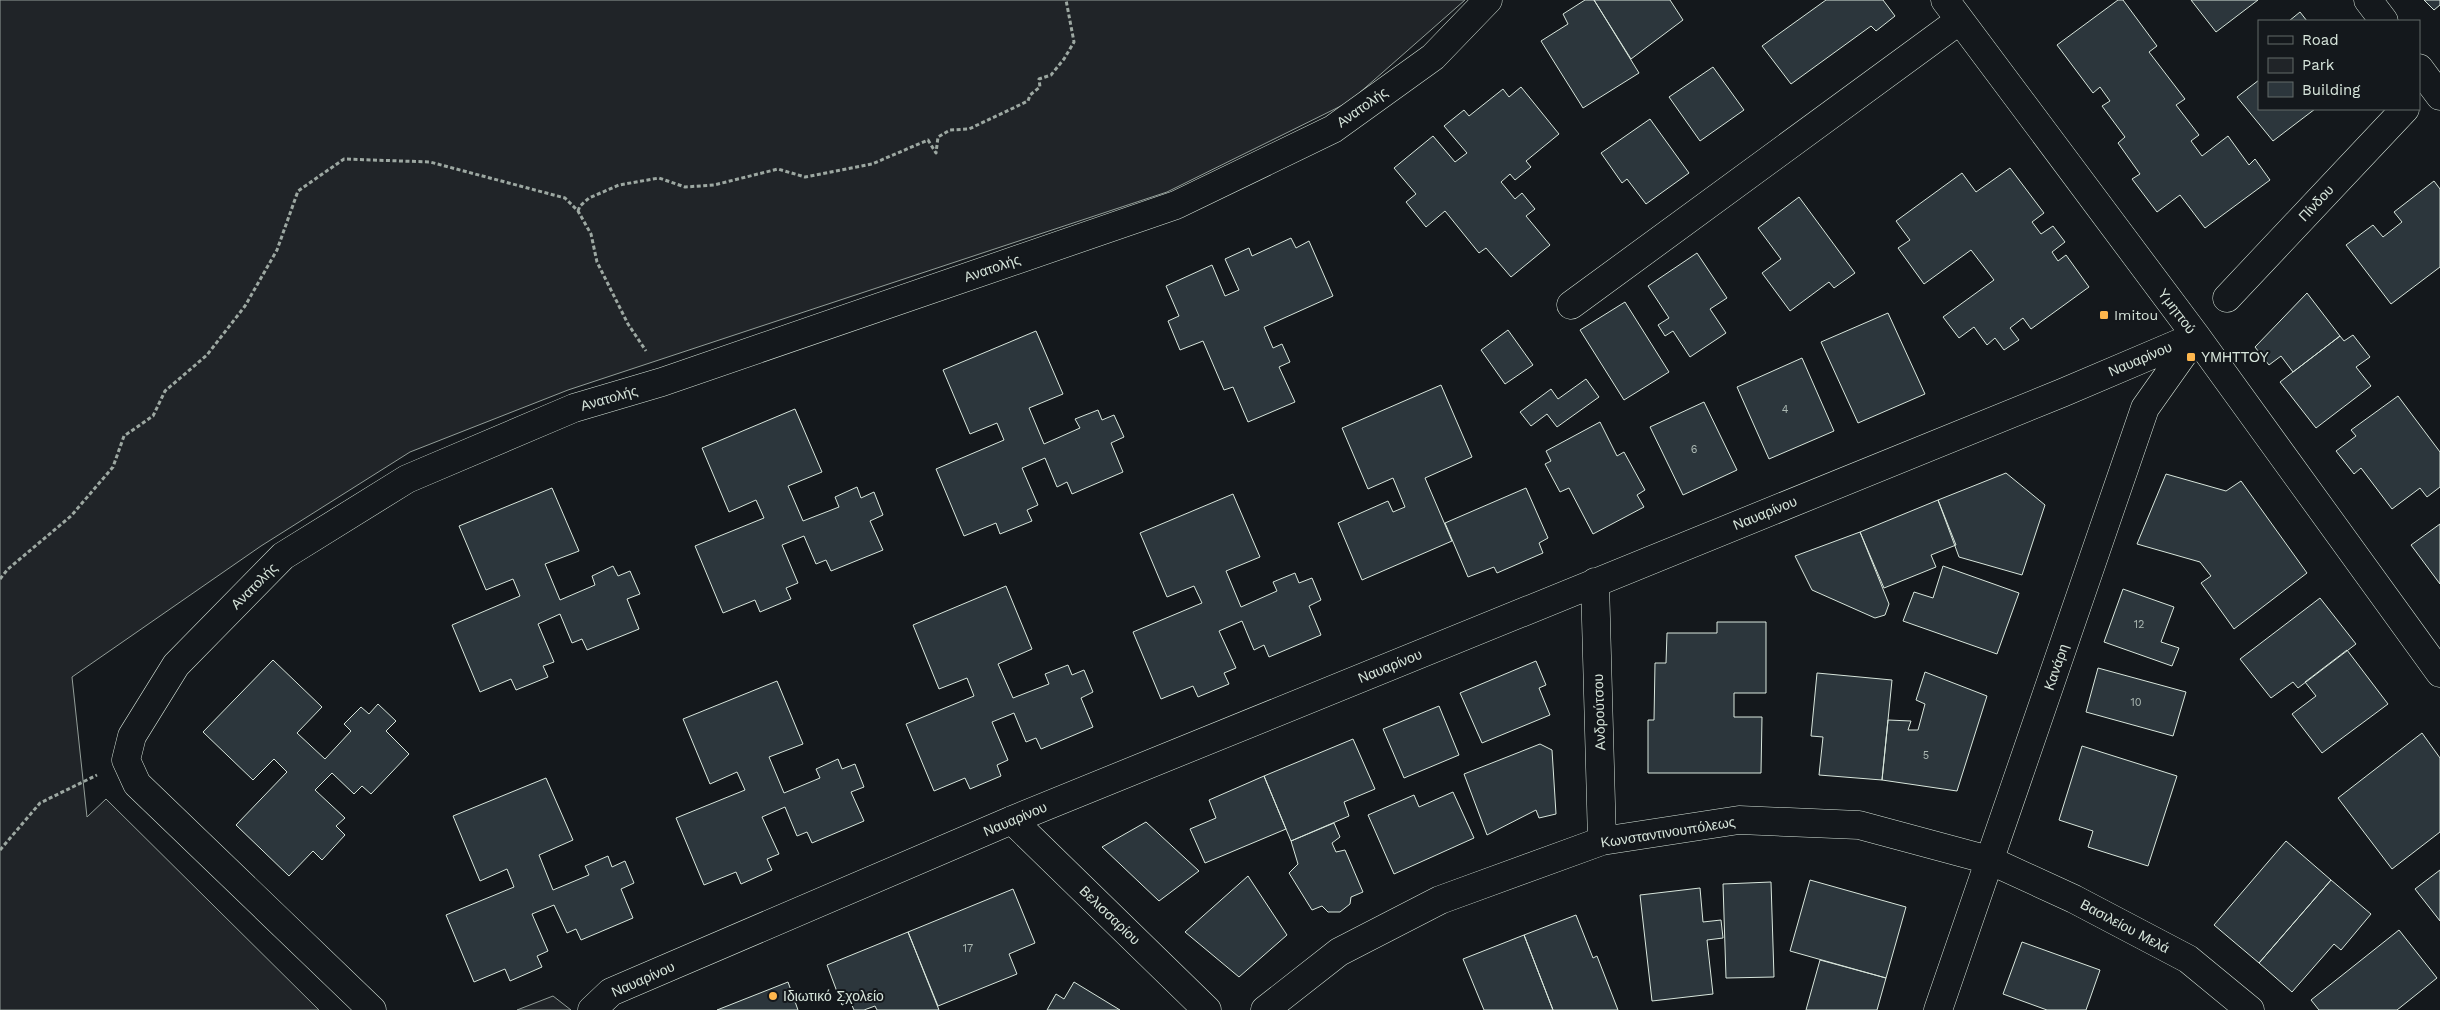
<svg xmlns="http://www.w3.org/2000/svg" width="2440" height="1010" font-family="'Work Sans',sans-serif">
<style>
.green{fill:#202428;stroke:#939e99}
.building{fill:#2c363c;stroke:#d8e6dc}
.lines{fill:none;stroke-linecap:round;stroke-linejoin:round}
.minor-casing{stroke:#d8e6dc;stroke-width:29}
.path{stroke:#9da8a2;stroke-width:3;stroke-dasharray:4 2.5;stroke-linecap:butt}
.minor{stroke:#14181c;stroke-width:28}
.poi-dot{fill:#ffb74d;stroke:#14181c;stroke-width:2}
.labels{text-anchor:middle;stroke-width:4;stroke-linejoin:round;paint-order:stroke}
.number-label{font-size:11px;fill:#adbab4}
.street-label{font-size:14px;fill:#d8e6dc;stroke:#14181c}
.poi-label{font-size:14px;fill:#d8e6dc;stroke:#14181c;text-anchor:start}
</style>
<rect width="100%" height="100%" fill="#14181c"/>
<path class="green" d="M0 0H1465L1349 102 1167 192 568 390 410 452 261 546 72 677 87 817 106 799 319 1010H0Z
M553 996 571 1010H517Z"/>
<path class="building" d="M1585 0H1594L1639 73 1583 108 1541 41 1568 24 1563 14Z
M1594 0H1670L1683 20 1631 59Z
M1826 0H1883L1895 16 1876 31 1871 26 1791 84 1762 46Z
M2118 0H2123L2157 46 2149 52 2185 99 2176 105 2199 135 2191 141 2202 156 2228 136 2249 165 2255 159 2270 180 2205 228 2180 195 2157 212 2132 179 2140 174 2118 143 2125 137 2102 106 2110 101 2100 87 2093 93 2057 45Z
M2191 0H2258L2216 32Z
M2424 0H2440V5L2434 10Z
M2300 12 2307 21H2289Z
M1713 67 1744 110 1700 141 1669 97Z
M2259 80V109H2315L2273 141 2237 97Z
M1521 87 1559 134 1526 161 1531 167 1515 180 1510 174 1501 182 1515 199 1522 193 1535 209 1526 216 1550 245 1511 277 1486 248 1479 253 1445 211 1426 227 1406 202 1416 194 1394 168 1433 136 1455 162 1467 153 1444 126 1464 110 1469 116 1503 89 1509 97Z
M1650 119 1689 173 1646 204 1627 179 1622 183 1601 153Z
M2010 168 2044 213 2032 222 2041 234 2053 226 2065 242 2052 252 2058 261 2066 255 2089 287 2031 329 2023 318 2010 328 2019 340 2004 350 1995 338 1987 345 1974 327 1959 338 1943 317 1994 280 1971 250 1924 284 1898 248 1910 240 1896 221 1962 173 1976 192Z
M2434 181 2440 189V267L2391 304 2346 245 2373 225 2383 237 2402 222 2394 212Z
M1799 197 1855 273 1834 288 1829 282 1790 311 1762 273 1781 259 1758 228Z
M1291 238 1296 248 1309 241 1333 296 1264 327 1273 348 1282 344 1290 362 1279 367 1295 402 1248 422 1233 387 1224 390 1203 341 1180 350 1168 321 1179 316 1166 286 1212 265 1225 296 1239 290 1225 259 1249 248 1252 256Z
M1697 253 1727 298 1710 309 1726 333 1690 357 1673 331 1665 336 1658 325 1669 318 1648 286Z
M2307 293 2340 336 2293 372 2281 356 2269 365 2255 347Z
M1625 302 1669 372 1624 400 1580 330Z
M1888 313 1925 394 1858 423 1821 342Z
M1508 330 1533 365 1505 384 1481 350Z
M1036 331 1063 394 1029 408 1044 444 1080 428 1075 419 1098 410 1102 420 1114 415 1124 437 1111 443 1123 472 1072 494 1067 482 1057 487 1045 458 1022 468 1038 505 1027 510 1032 521 1000 534 996 523 964 536 936 469 1004 440 997 423 970 434 943 370Z
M2353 335 2370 357 2356 367 2371 386 2316 428 2280 382 2340 336 2344 341Z
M1802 358 1834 431 1769 459 1737 387Z
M1586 379 1599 397 1557 427 1547 414 1531 426 1520 412 1551 389 1558 399Z
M1441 385 1472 457 1425 478 1452 541 1362 580 1338 523 1388 501 1393 512 1405 507 1393 478 1368 489 1342 428Z
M2398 396 2440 452V487L2427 497 2420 488 2392 509 2361 468 2354 474 2336 451 2356 436 2351 430Z
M1704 402 1737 470 1683 495 1650 427Z
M795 409 822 472 788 486 803 521 839 507 835 497 857 487 861 498 874 492 883 515 870 521 883 550 831 571 826 560 816 564 804 536 782 545 798 583 786 588 791 599 760 612 755 600 723 613 695 546 764 518 756 500 729 512 702 448Z
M1600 422 1617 456 1624 452 1645 490 1637 495 1644 507 1593 534 1569 488 1560 492 1545 464 1551 461 1546 451Z
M2006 473 2045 505 2022 575 1959 557 1938 500Z
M2166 474 2226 491 2241 481 2307 573 2234 629 2201 583 2211 576 2200 562 2137 544Z
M552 488 579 551 545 564 560 600 595 585 592 576 613 566 618 576 630 571 640 594 627 599 639 629 587 650 582 639 572 643 560 614 538 624 554 662 543 666 548 677 516 690 511 679 480 692 452 625 520 596 513 579 486 590 459 526Z
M1526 488 1548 538 1539 543 1543 553 1497 573 1494 567 1468 577 1445 523Z
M1233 494 1260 557 1226 571 1241 607 1277 591 1273 582 1295 573 1299 583 1312 578 1321 600 1309 606 1321 635 1269 657 1264 645 1254 650 1242 621 1219 631 1236 668 1224 673 1229 684 1198 697 1193 686 1161 699 1133 632 1202 603 1194 586 1167 597 1140 533Z
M1938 500 1956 545 1931 555 1936 567 1884 588 1860 532Z
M2440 524V584L2411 545Z
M1860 532 1889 604 1885 615 1875 618 1812 590 1795 556Z
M1943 566 2019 593 1997 654 1903 621 1914 592 1933 598Z
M1006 586 1032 649 998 664 1013 698 1049 684 1045 674 1068 665 1072 675 1084 670 1093 692 1081 698 1093 727 1041 749 1036 738 1026 742 1014 713 992 722 1008 760 997 765 1001 776 970 789 965 778 934 791 906 724 974 696 967 678 939 689 913 625Z
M2123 589 2174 607 2161 642 2179 648 2172 666 2104 642Z
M2320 598 2356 644 2298 688 2293 682 2271 698 2240 659Z
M1717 622H1766V693H1734V717H1762L1761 773H1648V720H1654L1655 663H1666L1667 633H1717Z
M2347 650 2388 704 2322 753 2292 714 2316 696 2305 682Z
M273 660 322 707 297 733 325 759 351 731 344 724 361 707 369 714 378 704 396 721 386 731 409 754 371 794 362 786 354 794 332 773 315 790 345 818 336 826 345 835 322 860 313 851 289 876 236 825 287 772 274 759 253 780 203 732Z
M1536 661 1546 685 1539 688 1550 715 1482 743 1460 693Z
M2098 668 2186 692 2173 736 2086 712Z
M1925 672 1987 696 1957 791 1882 780 1888 720 1911 721 1908 730H1918L1925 704 1916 700Z
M1817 673 1892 680 1882 780 1819 775 1823 737 1811 736Z
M777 681 803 744 769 757 784 793 820 778 816 769 838 759 842 769 855 764 864 787 851 792 864 821 812 843 807 832 797 836 785 807 762 817 779 854 767 859 772 870 741 884 736 872 704 885 676 818 745 790 737 772 710 784 683 719Z
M1439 706 1459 755 1404 778 1383 729Z
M2422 733 2440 758V832L2392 869 2338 798Z
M1353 739 1375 789 1344 802 1349 816 1291 841 1264 776Z
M1540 744 1552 750 1556 814 1539 818 1536 810 1487 835 1464 774Z
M2082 746 2177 776 2148 866 2088 847 2093 831 2059 820Z
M1264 776 1286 829 1205 863 1190 829 1216 818 1209 800Z
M546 778 573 840 539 855 553 890 589 875 585 866 608 856 612 867 625 861 634 883 621 889 633 918 581 940 576 929 567 933 554 905 532 914 548 951 537 956 542 967 510 981 505 969 474 982 446 915 514 887 507 869 480 881 453 816Z
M1453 792 1474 838 1394 874 1368 815 1414 795 1419 807Z
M1146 822 1199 871 1159 901 1102 847Z
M1334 823 1340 837 1332 843 1336 852 1345 850 1363 892 1351 897 1350 904 1340 912H1328L1322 906 1312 910 1289 873 1298 864 1291 841Z
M2286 841 2331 880 2259 963 2214 925Z
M2440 870V921L2415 889Z
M1248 876 1287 935 1239 977 1185 932Z
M1810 880 1906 907 1886 978 1790 951Z
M2331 880 2371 914 2341 950 2334 944 2292 992 2259 963Z
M1771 882 1774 977 1726 978 1723 884Z
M1700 888 1703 922 1721 920 1723 938 1707 940 1713 994 1652 1001 1640 895Z
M1013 889 1035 943 1009 954 1017 974 938 1006 908 932Z
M1576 915 1593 958 1597 956 1618 1010H1553L1524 935Z
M2399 930 2437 978 2397 1010H2319L2311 1000Z
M908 932 939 1010H877L875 1006 864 1010H854L850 1001 842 1005 827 965Z
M1524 935 1553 1010H1484L1463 959Z
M2022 942 2100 970 2086 1010H2047L2003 994Z
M1820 960 1886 978 1877 1010H1806Z
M788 982 798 1010H717Z
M1074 982 1120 1010H1047L1056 994 1064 999Z"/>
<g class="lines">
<g class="minor-casing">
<path id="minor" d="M1945 0 2196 336 2440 673
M2368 0 2384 21
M2419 68 2440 96
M2227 298 2405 109
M1571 305 1960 20
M1595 582 1602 841
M1012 820 1207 1010
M372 1010 137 784 126 760 132 736 176 665 283 556 407 479 574 408 662 382 1176 205 1333 129 1433 57 1488 0
M592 1010 611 992 1012 820 2062 393 2196 336
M1265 1010 1339 952 1440 900 1602 841 1739 820 1859 825 1989 860 2074 899 2188 959 2250 1010
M1938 1010 2145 408 2196 336"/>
</g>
<path class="path" d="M578 211 580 206 589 198 619 185 659 178 685 187 714 185 778 169 805 177 872 164 928 140 936 153 938 137 950 130 969 129 1028 101 1030 95 1040 87 1039 79 1051 75 1064 59 1074 42 1066 0
M0 579 8 569 71 516 113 467 124 436 153 416 165 391 207 355 245 306 277 250 298 191 344 159 430 162 565 198 578 211 591 234 597 262 628 324 646 351
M0 850 40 803 97 775"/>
<use href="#minor" class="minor"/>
</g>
<g class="poi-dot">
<rect x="2099" y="310" width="10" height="10" rx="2.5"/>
<rect x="2186" y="352" width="10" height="10" rx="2.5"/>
<circle cx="773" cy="996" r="5"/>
</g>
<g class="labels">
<g class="number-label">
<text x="1785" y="413">4</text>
<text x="1694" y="453">6</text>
<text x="2139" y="628">12</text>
<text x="2136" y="706">10</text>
<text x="1926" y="759">5</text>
<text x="968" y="952">17</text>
</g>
<g class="street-label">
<text transform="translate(1362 107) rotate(-35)" y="5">Ανατολής</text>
<text transform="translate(2316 203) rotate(-47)" y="5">Πίνδου</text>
<text transform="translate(992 268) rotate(-19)" y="5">Ανατολής</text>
<text transform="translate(2177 311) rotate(53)" y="5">Υμηττού</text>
<text transform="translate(2140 359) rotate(-23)" y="5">Ναυαρίνου</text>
<text transform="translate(609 398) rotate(-16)" y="5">Ανατολής</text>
<text transform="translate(1765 513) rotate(-22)" y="5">Ναυαρίνου</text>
<text transform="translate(254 586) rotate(-45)" y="5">Ανατολής</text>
<text transform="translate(1390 666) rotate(-22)" y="5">Ναυαρίνου</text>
<text transform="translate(2056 667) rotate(-71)" y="5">Κανάρη</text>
<text transform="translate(1599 712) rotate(-92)" y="5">Ανδρούτσου</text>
<text transform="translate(1015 819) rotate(-23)" y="5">Ναυαρίνου</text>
<text transform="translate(1668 832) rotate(-9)" y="5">Κωνσταντινουπόλεως</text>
<text transform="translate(1110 915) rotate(44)" y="5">Βελισσαρίου</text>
<text transform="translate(2125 926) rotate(28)" y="5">Βασιλείου Μελά</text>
<text transform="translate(643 979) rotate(-24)" y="5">Ναυαρίνου</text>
</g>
<g class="poi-label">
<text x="2114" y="320">Imitou</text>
<text x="2201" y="362">ΥΜΗΤΤΟΥ</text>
<text x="783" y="1001">Ιδιωτικό Σχολείο</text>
</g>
</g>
<rect x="2258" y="20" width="162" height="90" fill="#14181c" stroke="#626a69"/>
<rect x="2268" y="36" width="25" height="8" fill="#14181c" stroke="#626a69"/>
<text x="2302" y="45" font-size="15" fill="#d8e6dc">Road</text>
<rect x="2268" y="58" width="25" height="15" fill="#202428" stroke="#626a69"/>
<text x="2302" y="70" font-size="15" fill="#d8e6dc">Park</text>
<rect x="2268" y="82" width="25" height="15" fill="#2c363c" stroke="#626a69"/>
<text x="2302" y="95" font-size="15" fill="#d8e6dc">Building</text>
</svg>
